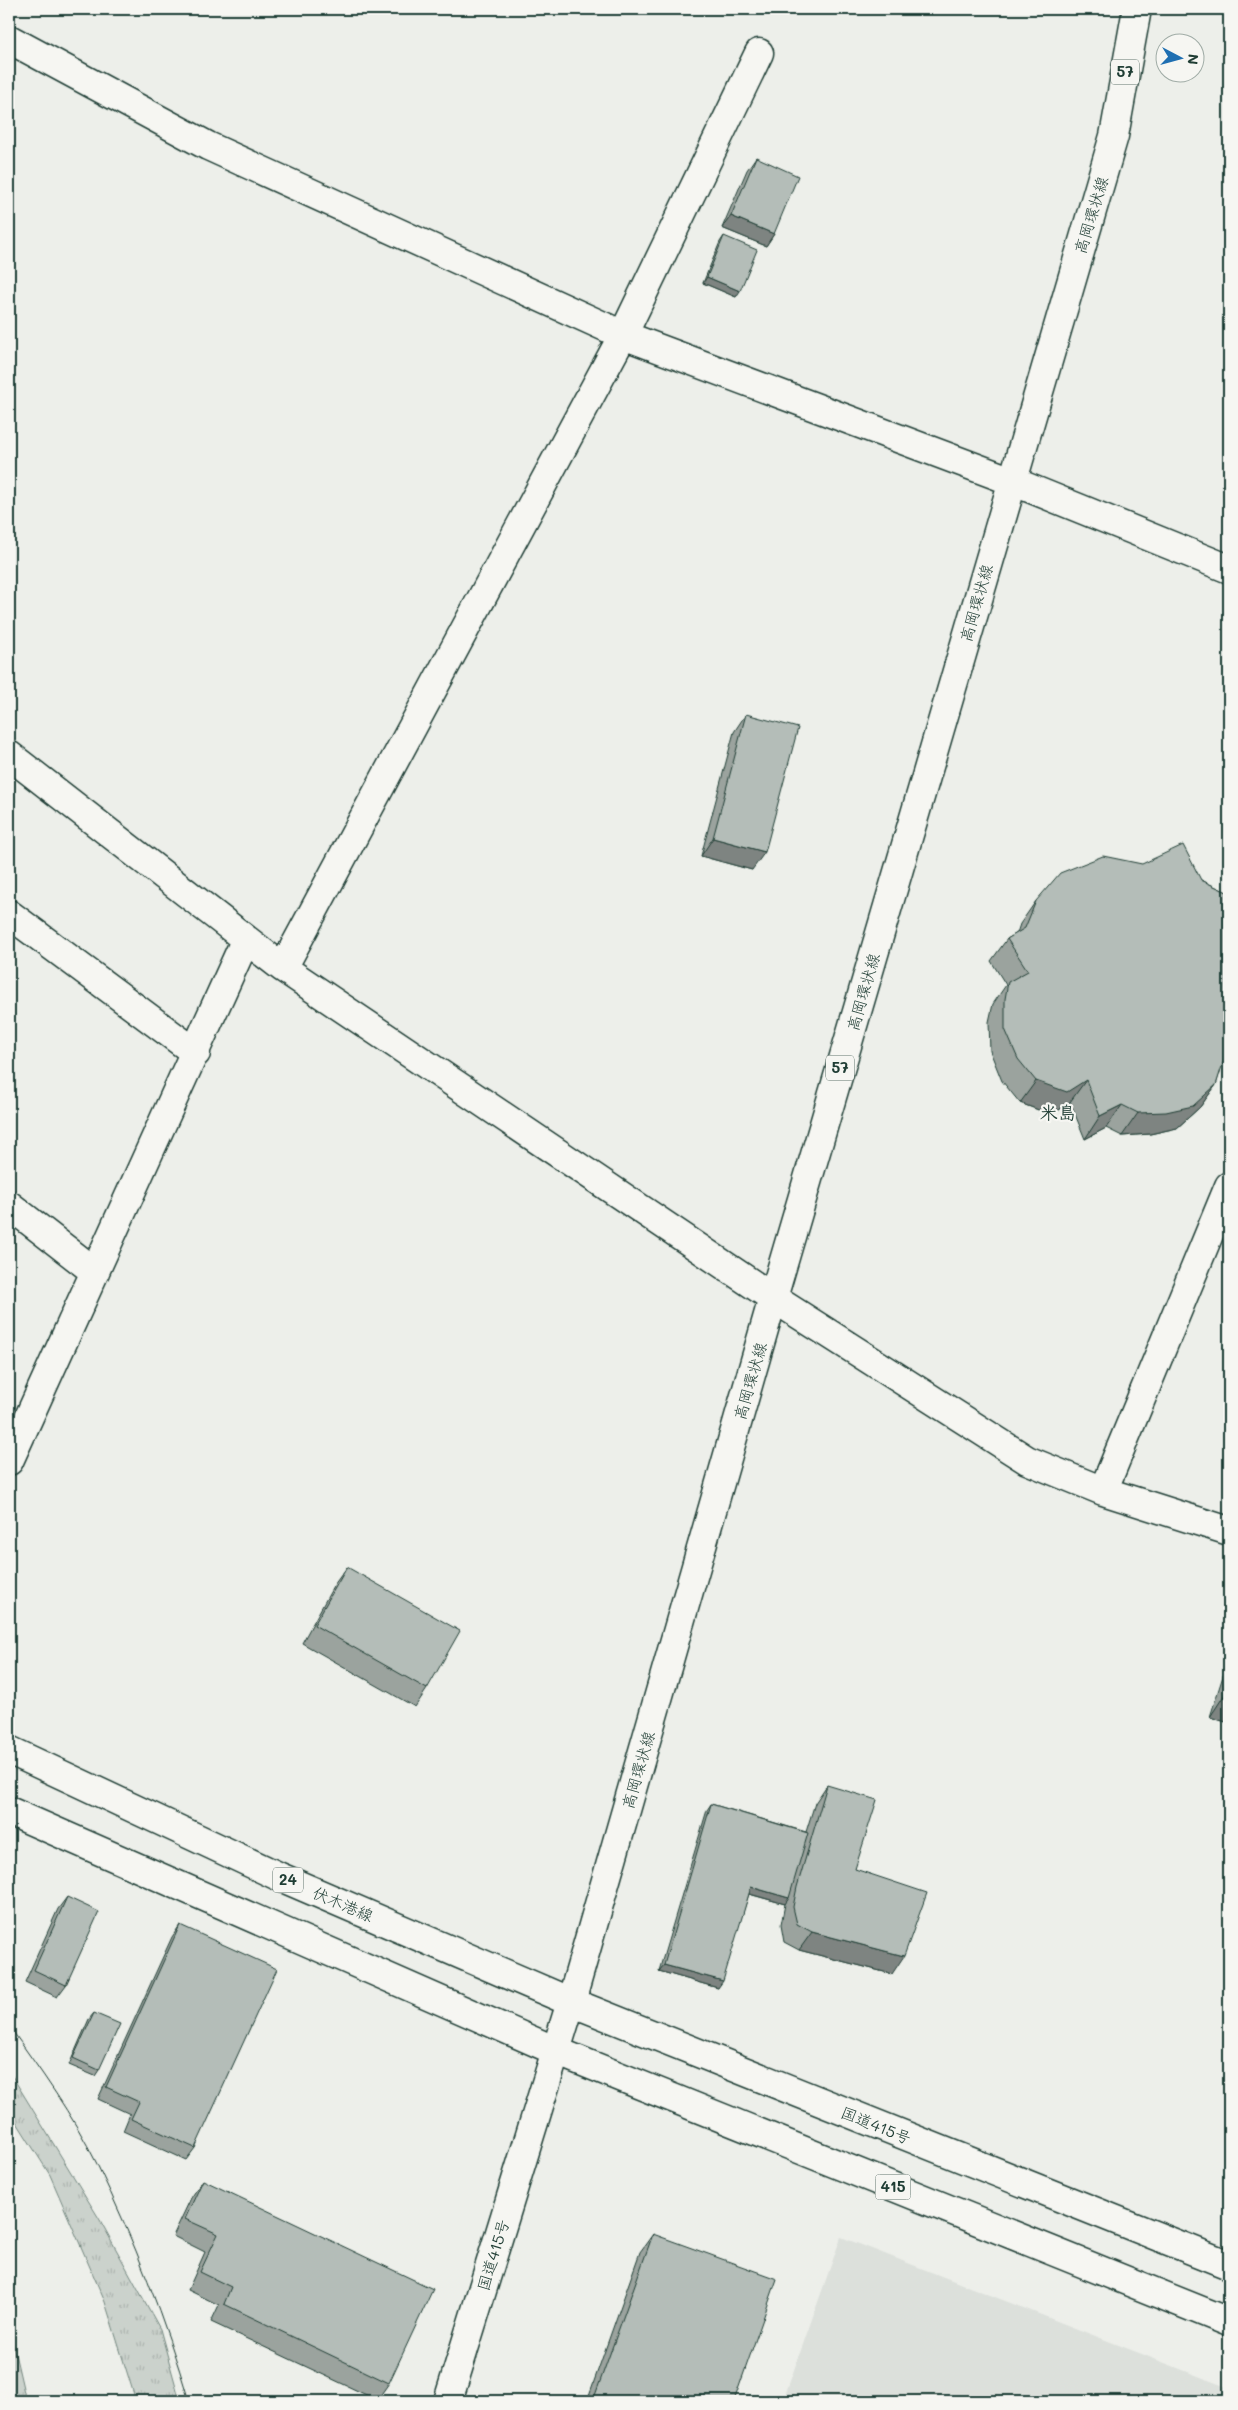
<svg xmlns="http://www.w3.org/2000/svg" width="1238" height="2410" font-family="Mali,'Klee One',sans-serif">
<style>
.built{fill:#dce0db}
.grass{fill:url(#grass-tufts);stroke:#758880}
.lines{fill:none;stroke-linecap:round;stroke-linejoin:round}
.street-casing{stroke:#1f3d34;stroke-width:31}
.primary-casing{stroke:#1f3d34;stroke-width:31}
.highway-casing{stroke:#1f3d34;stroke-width:31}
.street{stroke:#f6f6f2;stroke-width:28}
.primary{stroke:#f6f6f2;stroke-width:28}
.highway{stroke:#f6f6f2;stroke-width:28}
.tram{stroke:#1f3d34;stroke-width:1}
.wall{fill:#9ba39e;stroke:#1f3d34}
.shaded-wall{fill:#7e8481;stroke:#1f3d34}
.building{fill:#b4bdb8;stroke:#1f3d34}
.labels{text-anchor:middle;stroke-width:4.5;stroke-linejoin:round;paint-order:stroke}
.shield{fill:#f6f6f2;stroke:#60746d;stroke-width:1}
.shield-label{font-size:15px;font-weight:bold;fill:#1f3d34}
.street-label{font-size:16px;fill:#1f3d34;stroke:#f6f6f2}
.neighbourhood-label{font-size:18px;font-weight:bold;fill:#1f3d34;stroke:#f6f6f2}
</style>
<defs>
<pattern id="grass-tufts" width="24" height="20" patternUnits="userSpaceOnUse" patternTransform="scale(1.25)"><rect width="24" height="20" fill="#cbd2cc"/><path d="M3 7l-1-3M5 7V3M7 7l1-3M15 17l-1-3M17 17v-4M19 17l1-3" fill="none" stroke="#aeb5b0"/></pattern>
</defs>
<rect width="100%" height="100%" fill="#edefea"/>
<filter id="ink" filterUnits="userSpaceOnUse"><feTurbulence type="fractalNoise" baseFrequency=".02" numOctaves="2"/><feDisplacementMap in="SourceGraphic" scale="10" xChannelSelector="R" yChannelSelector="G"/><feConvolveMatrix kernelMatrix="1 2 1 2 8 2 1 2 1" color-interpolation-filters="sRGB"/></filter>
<g filter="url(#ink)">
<path class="built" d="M841 2237 1229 2388V2401H783Z"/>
<path class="grass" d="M9 2071 100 2220 160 2329 180 2401H136L105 2302 50 2175 9 2110Z
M9 2328 26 2401H9Z"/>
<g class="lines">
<g class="street-casing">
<path id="street" d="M9 39 208 146 623 335 1012 481 1229 569
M9 755 283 968 773 1298 1027 1460 1103 1491 1229 1531
M9 914 196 1053
M283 968 623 335 759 53
M9 1205 95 1272
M9 1461 245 941
M1103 1491 1229 1186"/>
</g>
<g class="primary-casing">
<path id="primary" d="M9 1750 278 1876 571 2002 773 1298 1114 136 1137 9
M9 1811 556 2051"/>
</g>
<g class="highway-casing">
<path id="highway" d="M556 2051 1229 2322
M448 2401 571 2002 1229 2265"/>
</g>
<use href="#street" class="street"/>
<use href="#primary" class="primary"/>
<use href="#highway" class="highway"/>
<path class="tram" d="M9 2026C40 2070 73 2115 97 2164 134 2240 165 2320 189 2401"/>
</g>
<path class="wall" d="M756 157 774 234 766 246 722 228 747 170Z
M724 236 736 297 703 283 720 242Z
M746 714 752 870 701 856 734 732Z
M1201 880 1229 893V1055L1224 1058 1216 1085 1200 1107 1177 1128 1150 1134 1122 1136 1106 1128 1085 1139 1070 1102 1052 1115 1020 1103 1002 1081 990 1051 989 1022 993 1004 1006 985 991 961 1007 939 1017 933 1020 924 1036 901Z
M347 1567 427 1689 415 1707 302 1643 334 1585Z
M1229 1657V1723L1210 1717Z
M827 1785 855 1869 892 1974 799 1950 784 1942 781 1925 785 1904 749 1894 718 1988 659 1971 707 1810 711 1804 806 1832 815 1803Z
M67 1897 66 1985 57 1997 25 1982 58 1909Z
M180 1925 195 2148 186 2160 123 2131 130 2114 98 2099 172 1937Z
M94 2013 99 2070 95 2076 69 2065 89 2019Z
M203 2180 389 2383 377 2400 211 2322 219 2305 188 2290 205 2252 173 2236 191 2198Z
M653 2234 734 2401H587L640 2252Z"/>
<path class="shaded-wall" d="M731 216 774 234 766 246 722 228Z
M707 277 740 291 736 297 703 283Z
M713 838 765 852 752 870 701 856Z
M1229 1041V1055L1209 1066 1225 1043Z
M1086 1080 1070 1102 1052 1115 1020 1103 1036 1081Z
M1216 1085 1200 1107 1177 1128 1150 1134 1122 1136 1138 1113Z
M1122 1105 1106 1128 1085 1139 1100 1116Z
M1225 1694 1229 1695V1723L1210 1717Z
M751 1887 789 1898 785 1904 746 1893Z
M812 1932 904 1956 892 1974 799 1950Z
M664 1965 723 1981 718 1988 659 1971Z"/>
<path class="building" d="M756 157 798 176 774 234 731 216Z
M724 236 757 250 740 291 707 277Z
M746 714 798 728 765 852 713 838Z
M1183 845 1201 880 1229 893V1041L1225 1043 1224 1060 1216 1085 1193 1106 1166 1112 1138 1113 1122 1105 1100 1116 1086 1080 1067 1092 1036 1081 1018 1059 1005 1029V999L1008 982 1028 971 1007 939 1025 928 1036 901 1060 873 1103 856 1142 864Z
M347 1567 460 1631 427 1689 314 1625Z
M1229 1683V1695L1225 1694Z
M827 1785 877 1800 855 1869 927 1893 904 1956 812 1932 797 1924 793 1907 797 1887Z
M711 1804 808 1833 789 1898 751 1887 723 1981 664 1965Z
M67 1897 99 1912 66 1985 34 1970Z
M180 1925 277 1969 195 2148 131 2119 139 2102 106 2087Z
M94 2013 120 2024 99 2070 73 2058Z
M203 2180 433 2289 389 2383 224 2304 231 2287 200 2272 218 2234 185 2219Z
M653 2234 777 2279 734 2401H593Z"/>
</g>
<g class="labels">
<g class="shield">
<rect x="1111" y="59.5" width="28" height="25" rx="4"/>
<rect x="826" y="1055.5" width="28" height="25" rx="4"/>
<rect x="273" y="1867.5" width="30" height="25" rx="4"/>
<rect x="875.5" y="2174.5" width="35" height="25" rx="4"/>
</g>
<g class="shield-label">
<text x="1125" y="77">57</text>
<text x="840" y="1073">57</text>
<text x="288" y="1885">24</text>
<text x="893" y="2192">415</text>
</g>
<g class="street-label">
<text transform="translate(1091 215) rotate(-73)" y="6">高岡環状線</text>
<text transform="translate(976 603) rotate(-74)" y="6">高岡環状線</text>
<text transform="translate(863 992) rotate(-74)" y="6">高岡環状線</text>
<text transform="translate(750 1381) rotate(-74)" y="6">高岡環状線</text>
<text transform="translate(638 1770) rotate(-74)" y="6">高岡環状線</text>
<text transform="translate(343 1904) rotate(23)" y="6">伏木港線</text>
<text transform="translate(876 2125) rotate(22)" y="6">国道415号</text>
<text transform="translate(493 2255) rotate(-73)" y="6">国道415号</text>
</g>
<g class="neighbourhood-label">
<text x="1058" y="1119">米島</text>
</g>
</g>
<rect width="1238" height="2410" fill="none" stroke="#f6f6f2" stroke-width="30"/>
<rect x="15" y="15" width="1208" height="2380" fill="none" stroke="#1f3d34" stroke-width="2" filter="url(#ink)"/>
<g transform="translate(1180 58) rotate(96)"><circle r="24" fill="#f6f6f2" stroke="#a0aca6"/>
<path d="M0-4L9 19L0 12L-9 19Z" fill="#1f6fb2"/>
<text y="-8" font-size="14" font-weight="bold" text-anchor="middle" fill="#1f3d34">N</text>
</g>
</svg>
